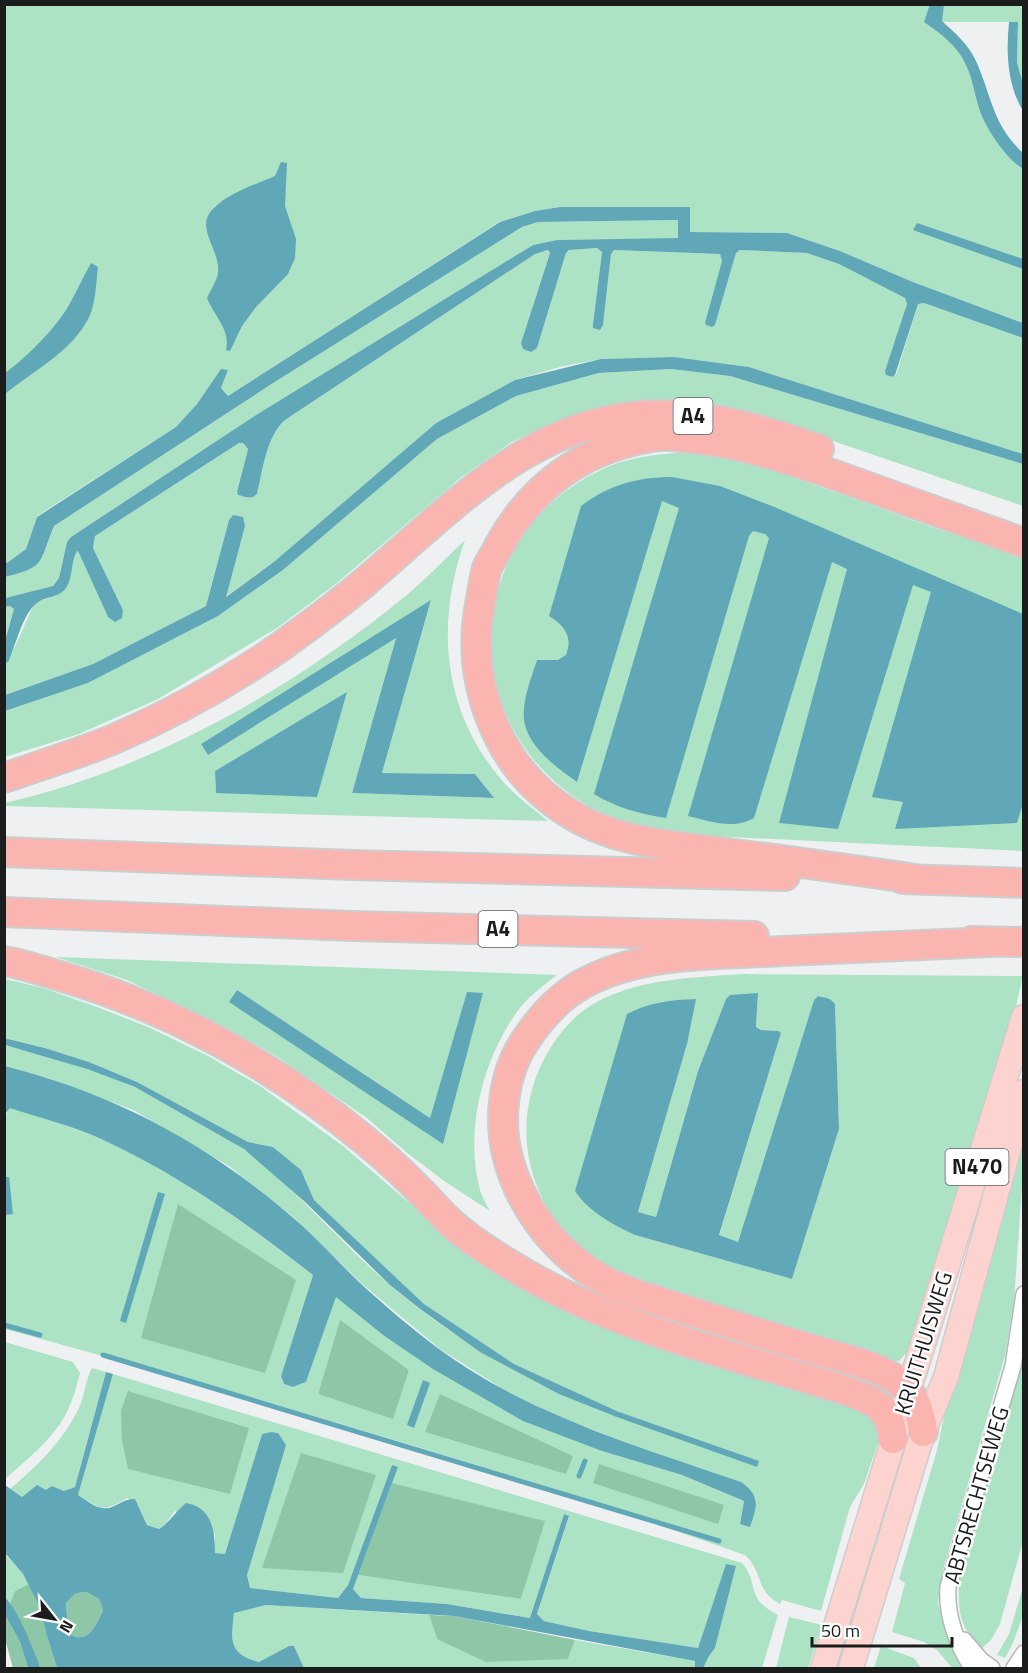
<svg xmlns="http://www.w3.org/2000/svg" width="1028" height="1673" font-family="'Titillium Web',sans-serif">
<style>
.green{fill:#ade3c5;fill-rule:evenodd}
.forest{fill:#8dc7a8}
.water{fill:#60a8b7;fill-rule:evenodd}
.lines{fill:none;stroke-linecap:round;stroke-linejoin:round}
.stream{stroke:#60a8b7;stroke-width:5}
.minor-casing{stroke:#b5b6b8;stroke-width:18}
.primary-casing{stroke:#cdcdcd;stroke-width:27}
.motorway-casing{stroke:#cdcdcd;stroke-width:32}
.minor{stroke:#fff;stroke-width:15}
.primary{stroke:#fdd3d0;stroke-width:24}
.motorway{stroke:#fbb5b1;stroke-width:28}
.labels{text-anchor:middle;stroke-width:5;stroke-linejoin:round;paint-order:stroke}
.shield{fill:#fff;stroke:#5f6060;stroke-width:1.5}
.shield-label{font-size:21px;font-weight:bold;fill:#1b1c1c}
.street-label{font-size:22px;fill:#1b1c1c;stroke:#fff}
</style>
<rect width="100%" height="100%" fill="#eff0f2"/>
<path class="green" d="M5 5H1023V84L1017 62 1018 22H926C942 34 959 47 967 66 972 78 974 93 978 106 984 125 1006 159 1023 169V323L913 282 840 251 787 233 690 232V207H560L535 211 499 222 228 396 221 388 228 370H221L197 404 176 427 37 516 26 549 7 563 5 560Z
M678 220V239L557 240 533 245 256 415 71 537 67 542 59 578 53 586 5 598V577C45 567 40 563 54 526L270 385 522 227 538 222Z
M597 248 602 252 593 324 603 325 611 253 614 250 720 254 722 261 715 325 736 253 740 250 807 253 839 264 905 298 907 304 886 375 893 377 896 375 918 304 924 303 1023 338V454L749 367 674 357 601 359 560 367 515 380 436 423 275 561 225 597 245 526 233 515 229 520 206 606 93 664 5 695 4 663 8 662 33 606 39 601 55 596 69 580 76 552H79L108 617 123 610 93 548 95 536 239 443H243L248 449 237 492 238 495C246 497 251 500 257 494 263 470 266 437 285 420L535 254 549 250 550 253 521 343 537 348 566 253 569 250Z
M671 369 730 376 1023 464V506L798 429 680 402 624 403 578 414 513 441 459 479 337 583 277 628 158 699 79 734 5 757V711L88 683 218 616 283 570 437 439 516 396 600 373Z
M676 453C728 454 774 471 823 488 889 511 955 538 1023 555V851C947 847 870 844 794 840 738 837 650 837 600 812 455 740 454 538 603 469 625 458 652 455 676 453Z
M465 540C434 627 443 718 509 788 521 800 535 810 548 821L5 806V803C152 769 293 689 409 593 429 576 447 557 465 540ZM431 601 382 773 475 774 493 798 352 793 396 637 208 755 201 744ZM347 693 216 793 215 771Z
M10 606 14 609 5 641V607Z
M56 957 557 975C544 985 529 996 519 1009 483 1058 464 1131 480 1190 482 1197 487 1205 490 1211L444 1181 406 1152 367 1118 278 1057 227 1028 127 980ZM237 990 430 1118 467 993 443 1143 230 1002Z
M741 974 1023 976 1013 1019 967 1158 912 1347 899 1361 888 1360C836 1344 784 1328 732 1312 685 1297 635 1284 593 1256 524 1208 506 1118 551 1047 562 1029 577 1013 595 1003 640 978 692 978 741 974ZM758 994 756 1027 761 1030 779 1031 781 1033 719 1236 738 1242 814 1000 818 996H823L835 1004 839 1129 792 1279 635 1235 662 1001 687 1044 638 1212 656 1217 698 1071 726 999Z
M5 979 43 988 97 1007 148 1027 208 1056 260 1086 343 1146 436 1226 498 1272 863 1405 882 1431 864 1484 850 1507 821 1611 782 1600 780 1604C754 1590 764 1572 745 1555L558 1490 408 1444 251 1397 5 1329V1215L13 1213 8 1177H4C5 1159 0 1120 10 1107 40 1118 72 1126 101 1139 179 1174 246 1224 313 1275L281 1376 284 1384 294 1387 306 1382 336 1296 383 1335 602 1451 682 1475 744 1501 740 1524 756 1498 685 1463 635 1446 550 1413 503 1389 440 1349 361 1283 292 1216 229 1166 133 1110 45 1077 5 1066 4 1045C49 1056 92 1069 134 1087 156 1096 177 1110 198 1122 213 1131 231 1139 245 1150 298 1191 341 1243 391 1286 459 1344 532 1383 614 1416L619 1412 514 1364 424 1304 314 1200 301 1170 273 1147 248 1142 137 1082 89 1062 45 1048 5 1038ZM340 1321 409 1370 393 1418 318 1394Z
M1023 1144V1173L1014 1301 1005 1356 943 1570 938 1603 947 1634 965 1665 959 1668H952L938 1651 924 1642 892 1632 905 1583 899 1579 937 1450 957 1354 984 1262Z
M5 1342 73 1362 80 1373C77 1382 76 1391 72 1400 61 1433 30 1457 5 1479Z
M1023 1356V1541L1000 1624 991 1640 980 1650C959 1624 958 1612 959 1579Z
M92 1368 106 1372 75 1487 64 1491 52 1486 47 1490 22 1497 10 1489C38 1465 63 1441 79 1408 85 1395 85 1381 92 1368Z
M113 1374 742 1563C760 1583 744 1598 778 1615L762 1668H703L709 1656 715 1648 736 1566 726 1565 698 1648 589 1631 544 1621 537 1614 569 1517 564 1514 531 1618 447 1604 361 1598 353 1589 358 1575 521 1599 544 1521 392 1483V1465L348 1585 338 1598 250 1588 247 1575 278 1433 271 1432 262 1434 225 1554 215 1553V1534L175 1511 166 1523 159 1529 147 1525 138 1505 127 1498C102 1513 102 1509 78 1495Z
M4 1553 23 1574 29 1584 15 1591 10 1603 5 1597Z
M1023 1587V1616L1012 1645 1005 1658 997 1655 1009 1634Z
M266 1605 429 1615 437 1639 568 1659 575 1640 696 1661 695 1668H304L294 1646H289L259 1662C228 1654 231 1640 234 1612Z
M789 1617 822 1625 808 1668H776Z
M881 1646 914 1658 921 1668H874Z"/>
<path class="forest" d="M178 1204 296 1280 265 1373 141 1338Z
M340 1320 409 1370 393 1419 318 1394Z
M128 1391 249 1428 230 1494 128 1469 122 1440 121 1411Z
M440 1394 573 1456 566 1474 425 1432Z
M301 1453 376 1475 343 1573 262 1568Z
M599 1464 724 1505 718 1524 593 1483Z
M392 1483 545 1521 521 1599 358 1575Z
M29 1584 42 1609 46 1633 57 1668H40L39 1663 10 1603 15 1591Z
M82 1592H87L99 1599 103 1610C97 1624 88 1644 72 1635L68 1629 66 1603 75 1594Z
M5 1615 20 1642 28 1668H13L5 1639Z
M429 1615 454 1616 575 1640 568 1659 486 1662 437 1639Z"/>
<path class="water" d="M930 4 944 5 942 21C955 33 967 43 975 59 992 95 991 123 1023 153V169C1006 159 983 125 978 105 974 92 972 77 966 65 958 46 941 34 924 22Z
M1009 22H1018L1017 62 1023 84V111C1007 84 1006 53 1009 22Z
M281 162 287 163 285 206 296 239 295 258 288 274 256 307 242 326 230 351 226 350C231 330 214 316 207 298 210 291 217 281 218 273 221 250 193 227 214 208 230 192 255 185 275 176Z
M560 207H690V232L787 233 840 251 913 282 1023 323V338L924 303 918 304 895 375 893 377 886 375 885 371 907 304 905 298 839 264 807 253 740 250 736 253 715 325 712 327 706 325 705 323 722 261 720 254 614 250 611 254 603 325 600 330 593 328V324L602 252 597 248 569 250 566 253 537 348 531 352 523 349 521 343 550 253 548 250 535 254 285 420C266 437 263 470 257 494 251 500 246 497 238 495L237 492 248 449 243 443H239L95 536 93 548 123 610 122 618 115 622 108 617 79 553 77 551C71 562 73 577 66 588 59 598 46 596 37 603 24 612 16 643 10 658L8 662 5 663V641L14 609 10 606 5 607V598L53 586 59 578 67 542 71 537 256 415 533 245 557 240 678 238V220L538 222 522 227 270 385 54 526C39 563 46 567 5 577V560L7 563 26 549 37 517 176 427 197 404 221 369 228 370 221 388 228 396 500 222 535 211Z
M917 223 1023 259V269L913 230Z
M91 263 98 267C96 282 96 303 89 317 73 351 33 371 5 394V373C26 358 56 328 69 305 77 291 83 277 91 263Z
M674 357 749 367 1023 454V464L730 376 671 369 599 373 516 396 437 439 283 570 218 616 88 683 5 711V695L93 664 206 606 229 520 233 515 243 517 245 526 226 597 275 561 436 423 515 380 601 359Z
M672 477 720 486 772 506 1023 614 1024 800 1017 823 895 829 903 802 872 797 931 592 913 585 838 829 779 823 847 569 832 562 754 818C734 830 709 821 688 816L769 538 765 534 753 531 749 536 666 818C640 814 617 808 594 794L679 508 662 501 577 782C554 766 520 741 524 709 525 693 532 676 537 660H558L566 655C573 637 565 626 549 616L581 506C609 485 637 477 672 477Z
M431 600 382 773 475 774 494 798 352 793 396 638 208 755 201 744Z
M347 692 317 797 216 793 215 771Z
M237 990 430 1118 467 992 483 993 443 1144 229 1002Z
M758 993 756 1027 761 1030 779 1031 781 1033 719 1235 738 1242 814 1000 818 996C825 997 830 998 835 1004L839 1129 792 1279 635 1235C612 1224 589 1212 575 1191L627 1014C650 1002 671 1000 696 999L687 1044 638 1212 656 1217 698 1071 726 999 730 995Z
M4 1038 45 1048 89 1062 137 1082 248 1142 273 1147 301 1170 314 1200 424 1304 514 1364 619 1412 759 1461 757 1467 614 1416 559 1394 480 1352 420 1309 390 1285 305 1202 244 1149 135 1087 87 1069 5 1045Z
M5 1066C114 1094 205 1142 291 1216 315 1236 336 1260 359 1282 384 1305 412 1329 439 1349 529 1415 637 1446 741 1482 761 1496 757 1506 750 1527L740 1524 744 1501 682 1475 602 1451 523 1421 433 1369 383 1335 336 1297 306 1382 293 1387 284 1384 281 1376 313 1275C246 1223 178 1174 101 1139 73 1126 40 1118 10 1108L6 1113 5 1125Z
M5 1177H9L13 1214 5 1215Z
M158 1192 165 1194 126 1323 120 1321Z
M106 1372 113 1374 78 1495C85 1499 95 1508 103 1508 115 1510 121 1498 135 1499L147 1525 159 1529C170 1522 176 1511 186 1503 212 1507 215 1531 215 1553L225 1554 262 1434 271 1432 278 1433 286 1445 247 1575 250 1588 338 1598 348 1585 392 1465 398 1467 353 1589 361 1598 447 1604 530 1618 564 1514 569 1516 537 1614 544 1621 589 1631 698 1648 726 1564 736 1566 715 1648 709 1656 703 1668H695V1661L454 1616 266 1605 234 1613C231 1640 228 1654 259 1662L289 1646H294L304 1668H57L46 1633 41 1609 23 1574 5 1553V1485L22 1497 37 1485 46 1490 52 1486 64 1491 75 1487ZM82 1592H87L99 1599 103 1610C97 1624 88 1644 72 1635L68 1629 66 1603 75 1594Z
M423 1380 430 1383 414 1428 407 1425Z
M5 1597C21 1615 29 1641 39 1663L40 1668H28L20 1642 5 1615Z"/>
<g class="lines">
<path class="stream" d="M4 1325 40 1335
M103 1355 719 1541
M579 1476 585 1461"/>
<g class="minor-casing">
<path id="minor" d="M964 1640 981 1660 992 1668
M972 1668C957 1644 946 1616 948 1587L1013 1366 1024 1294
M1014 1668 1024 1653"/>
</g>
<g class="primary-casing">
<path id="primary" d="M823 1668 1024 1017
M851 1668 923 1432 946 1377 1024 1092"/>
</g>
<g class="motorway-casing">
<path id="motorway" d="M4 778C41 765 78 754 114 739 172 714 228 683 280 647 309 626 338 605 365 582 456 505 540 410 670 415 722 417 770 432 819 449
M4 852 353 865 785 876
M903 879 1024 883
M922 880C860 871 798 862 735 854 677 845 618 845 567 812 496 767 464 680 481 599 483 589 484 577 487 568 490 561 496 553 499 546 533 484 587 446 658 436 668 435 679 437 689 438 738 442 783 458 829 473 894 496 959 520 1024 543
M4 912 352 926 754 936
M972 941 1024 942
M4 961C23 964 42 971 60 976 172 1009 277 1067 367 1142 386 1158 406 1176 423 1194 432 1203 440 1213 450 1222 466 1237 486 1250 504 1261 607 1327 730 1354 845 1390 874 1401 890 1405 893 1439
M923 1432C921 1412 915 1394 899 1382 877 1365 844 1359 818 1351 774 1338 730 1324 686 1310 655 1300 618 1291 590 1272 550 1245 520 1204 508 1158 498 1121 503 1073 525 1041 540 1018 561 995 586 982 646 951 718 955 784 951 853 948 922 945 991 942"/>
</g>
<use href="#minor" class="minor"/>
<use href="#primary" class="primary"/>
<use href="#motorway" class="motorway"/>
</g>
<g class="labels">
<g class="shield">
<rect x="673.5" y="398" width="39" height="36" rx="4.5"/>
<rect x="478.5" y="911" width="39" height="36" rx="4.5"/>
<rect x="945.5" y="1149" width="63" height="36" rx="4.5"/>
</g>
<g class="shield-label">
<text x="693" y="423">A4</text>
<text x="498" y="936">A4</text>
<text x="977" y="1174">N470</text>
</g>
<g class="street-label">
<text transform="translate(923 1343) rotate(-73)" y="8">KRUITHUISWEG</text>
<text transform="translate(976 1495) rotate(-74)" y="8">ABTSRECHTSEWEG</text>
</g>
</g>
<rect width="1028" height="1673" fill="none" stroke="#1b1c1c" stroke-width="12"/>
<g transform="translate(54 1619) rotate(121)" stroke="#ffffff" stroke-width="4.5" paint-order="stroke">
<path d="M0-4.5L10 22L0 15L-10 22Z" fill="#1b1c1c"/>
<text y="-9" font-size="16" font-weight="bold" text-anchor="middle" fill="#1b1c1c">N</text>
</g>
<path d="M812 1637v9h140v-9" fill="none" stroke="#1b1c1c" stroke-width="3"/>
<text x="821" y="1637" font-size="18" fill="#1b1c1c" stroke="#ffffff" stroke-width="4.5" paint-order="stroke">50 m</text>
</svg>
